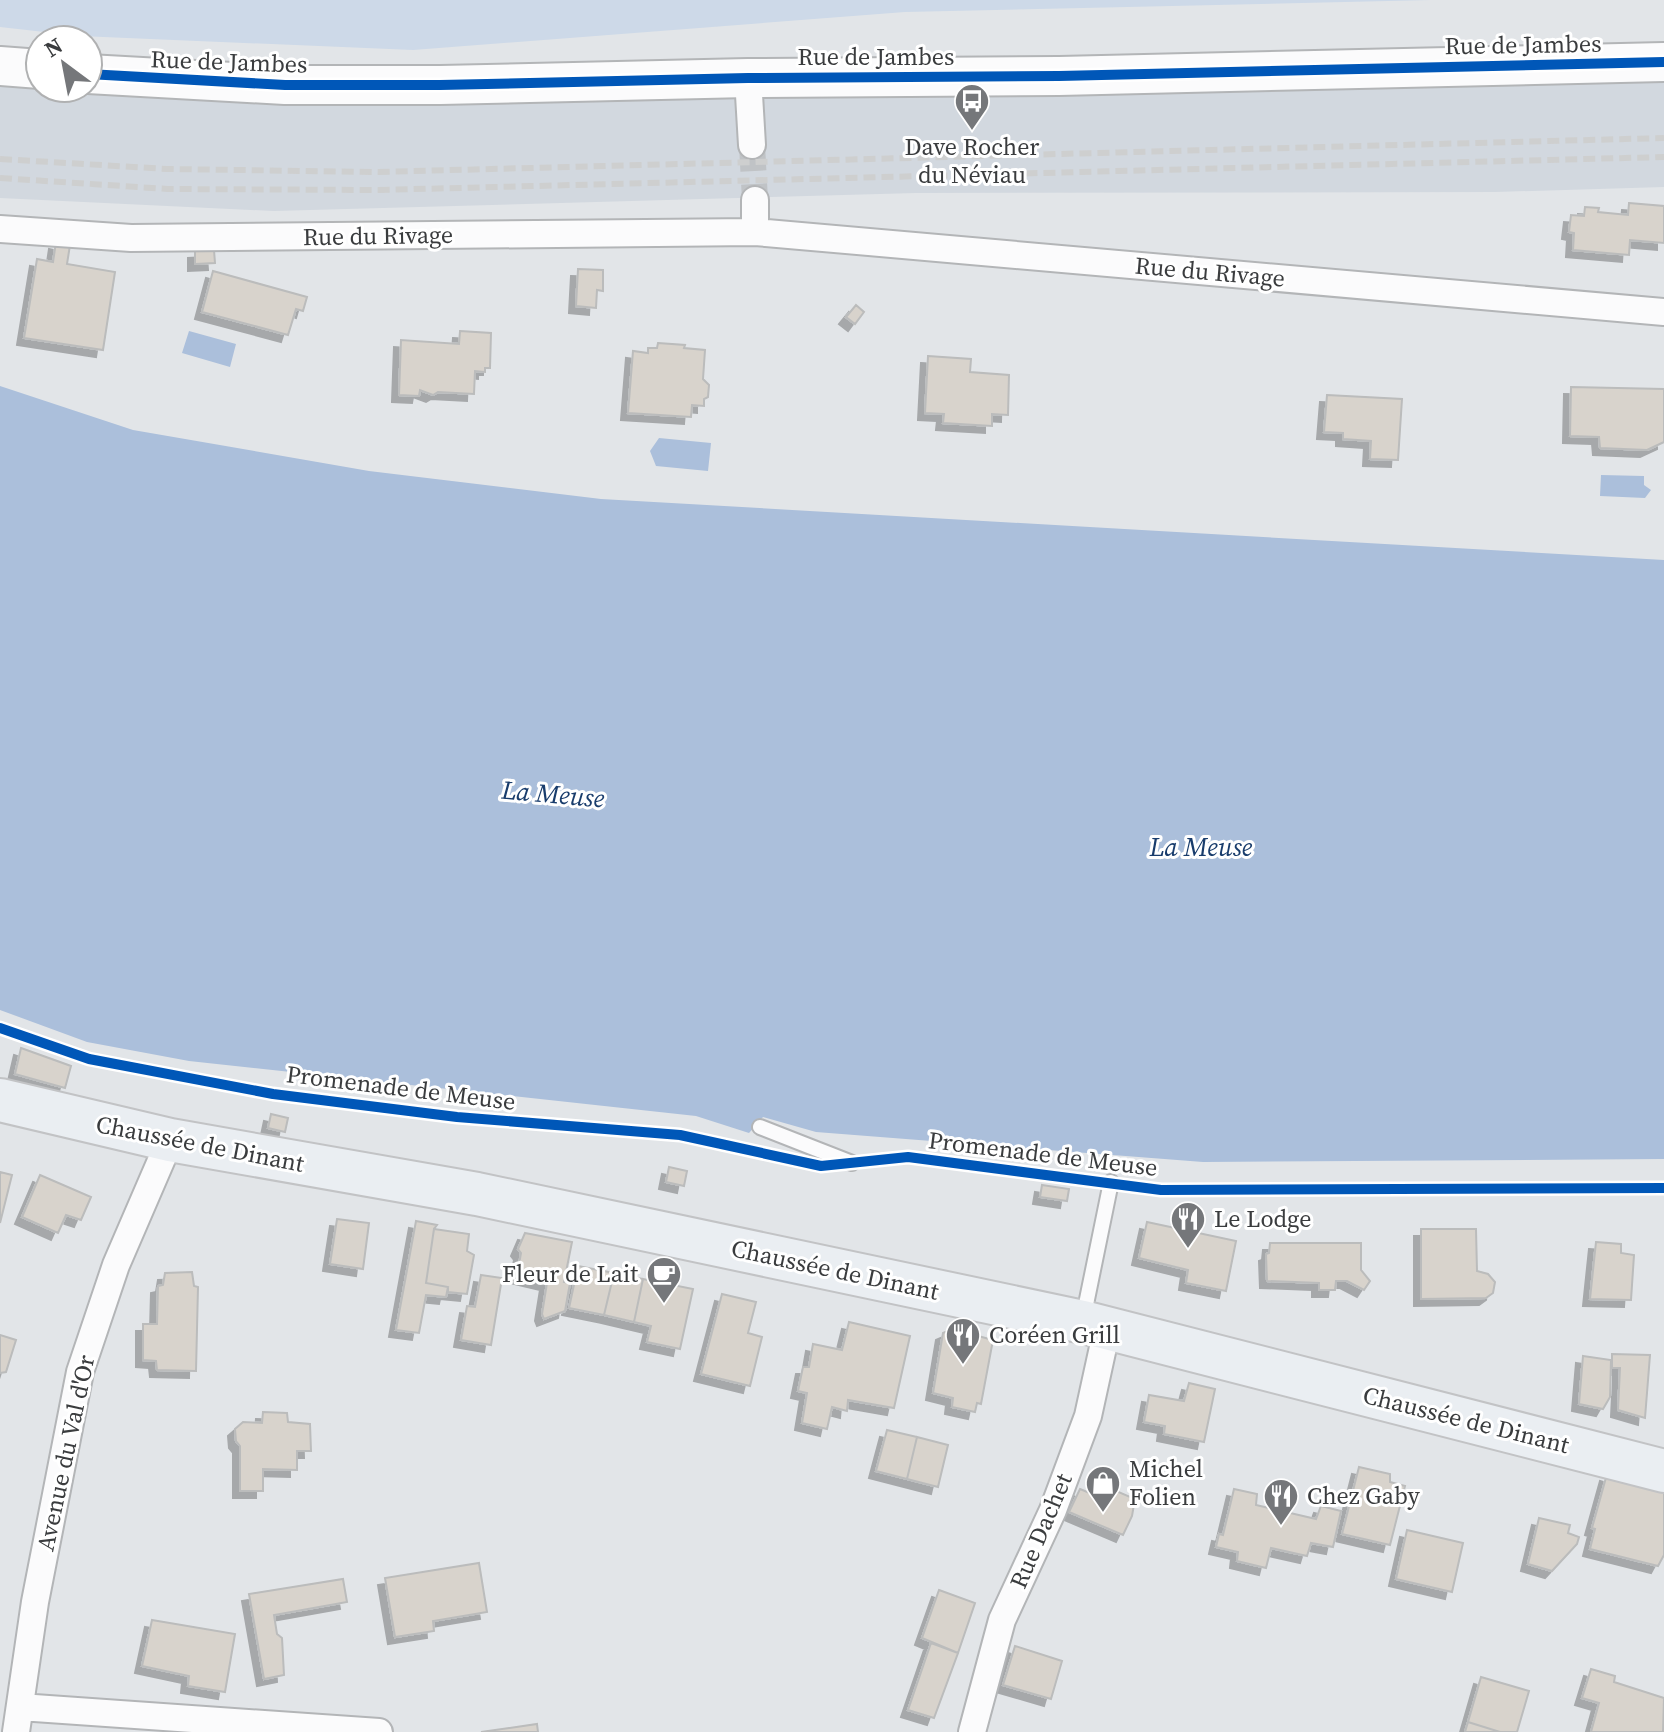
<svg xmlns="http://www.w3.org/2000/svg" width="1664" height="1732" font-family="'Source Serif 4',serif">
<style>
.built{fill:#d2d8df}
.green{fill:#cdd9e8}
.water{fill:#abbfdb}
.building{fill:#d8d3cc;stroke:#bbbcbc;stroke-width:2;filter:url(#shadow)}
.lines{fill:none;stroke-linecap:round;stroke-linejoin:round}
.minor-tunnel{stroke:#c0c3c6;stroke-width:26;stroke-dasharray:26 13;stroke-linecap:butt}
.service-casing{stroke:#b3b5b7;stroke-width:18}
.minor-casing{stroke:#b3b5b7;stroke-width:30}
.secondary-casing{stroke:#b3b5b7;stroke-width:42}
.primary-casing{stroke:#c2c3c5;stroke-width:46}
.service{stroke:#fbfbfc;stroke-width:14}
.minor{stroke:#fbfbfc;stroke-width:26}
.secondary{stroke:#fbfbfc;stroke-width:38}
.primary{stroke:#eaeef2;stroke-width:42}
.rail{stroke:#cecfcf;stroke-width:6;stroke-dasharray:12 6;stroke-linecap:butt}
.cycleway-casing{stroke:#fff;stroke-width:15}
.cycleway{stroke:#0057b8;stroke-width:10}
.labels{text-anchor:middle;stroke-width:6;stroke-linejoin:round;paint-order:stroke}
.street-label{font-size:24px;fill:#3a3c3e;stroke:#fff}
.poi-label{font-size:24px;fill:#3a3c3e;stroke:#fff;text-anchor:start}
.water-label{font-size:26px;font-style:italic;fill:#183c6c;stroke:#fff}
</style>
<defs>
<filter id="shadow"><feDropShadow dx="-7" dy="7" stdDeviation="0" flood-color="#0004"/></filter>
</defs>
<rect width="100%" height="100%" fill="#e2e5e8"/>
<path class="built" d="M1664 62V187L1495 192 916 193 274 211 0 198V66L40 69V88H88Z"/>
<path class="green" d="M0 0H1431L905 12 413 50 80 36 0 27Z"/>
<path class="water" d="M189 331 236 344 230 367 182 353Z
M0 386 133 430 369 471 601 499 1664 560V1159L1203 1162 816 1132 763 1117 749 1133 696 1116 189 1061 87 1042 0 1010Z
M659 438 711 443 708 471 656 466 650 451Z
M1601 475 1644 476V485L1651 490 1645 498 1600 496Z"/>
<path class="building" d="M1629 203 1664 206V243L1630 240 1629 255 1573 250 1574 233 1569 232 1571 215 1584 216 1585 207 1599 208 1598 212 1628 215Z
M56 242 70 245 67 264 115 272 103 350 24 338 37 259 53 262Z
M214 250 215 263 195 264V251Z
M578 269 603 270V291L597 290 596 308 576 306Z
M213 271 307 297 303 311 296 309 288 335 202 312Z
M856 305 864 312 855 324 846 317Z
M460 331 491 333 490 368H485V372L475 371 474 394 438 392 433 395 420 390 419 396 399 395 401 340 459 344Z
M658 343 685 345 684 348 705 350 703 379 709 385 708 397 704 399V406L692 405 691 417 628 413 633 351 648 353V348H657Z
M928 356 971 359 970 372 1009 375 1008 415 992 414V426L943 423 944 414 925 413Z
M1571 387 1664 389V442L1647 450 1600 448 1599 437 1570 436Z
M1327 395 1402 399 1398 460 1370 459 1371 441 1343 439V433L1324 432Z
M21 1048 71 1066 65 1088 15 1074Z
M271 1114 288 1118 285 1132 268 1128Z
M669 1167 687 1171 684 1186 666 1182Z
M0 1172 12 1175 0 1223Z
M40 1175 91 1197 81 1220 66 1215 58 1233 22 1217Z
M1042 1185 1069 1189 1067 1201 1040 1197Z
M337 1219 369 1223 363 1269 330 1264Z
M416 1221 437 1225 434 1229 426 1283 448 1287 446 1297 426 1295 419 1333 396 1330Z
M1147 1222 1236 1241 1226 1291 1186 1283 1188 1270 1139 1258Z
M434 1229 469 1234 467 1251 474 1255 467 1294 448 1292V1287L426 1283Z
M1421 1229H1476L1477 1271 1488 1274 1495 1282 1493 1293 1486 1298 1421 1299Z
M525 1233 572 1242 564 1282 570 1283 565 1311 544 1319 542 1314 547 1283 517 1276 521 1253 518 1249Z
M1596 1242 1621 1244V1253L1634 1255 1631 1300 1590 1299Z
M1270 1243H1361V1270L1370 1281 1364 1290 1347 1281H1336L1335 1290H1319V1283L1267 1281 1266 1254 1269 1253Z
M578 1266 614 1273 604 1315 569 1308Z
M192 1272 194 1286 198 1287 196 1371 157 1370 156 1361 143 1360V1324H157L158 1286 163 1285 165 1273Z
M614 1273 643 1279 634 1322 604 1315Z
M481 1275 502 1278 491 1345 461 1340 467 1306 475 1307Z
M643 1279 693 1289 680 1349 647 1342 651 1326 634 1322Z
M722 1294 756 1302 748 1333 762 1337 750 1386 701 1374Z
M849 1322 910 1336 894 1408 848 1400 847 1411 832 1407 827 1429 802 1423 807 1393 798 1391 803 1367H809L813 1344 842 1350Z
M952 1329 993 1340 981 1404 977 1403 975 1412 952 1407 953 1398 933 1393 943 1333Z
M0 1335 16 1340 6 1372 0 1373Z
M1612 1354 1650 1355 1645 1418 1618 1410 1620 1368H1612Z
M1583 1356 1611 1360 1610 1397 1603 1409 1579 1404Z
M1189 1383 1215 1389 1204 1442 1164 1434 1165 1426 1144 1422 1149 1395 1184 1401Z
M263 1412 287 1413 288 1422 310 1424 311 1451H297V1470L263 1469V1491H240V1446L236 1441 235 1429 243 1422 262 1423Z
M887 1430 917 1437 907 1479 876 1471Z
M917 1437 948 1445 938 1487 907 1479Z
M1359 1467 1390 1474V1482L1405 1486 1390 1545 1342 1534Z
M1607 1474 1664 1492V1555L1658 1566 1590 1549 1595 1529 1592 1528Z
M1080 1489 1109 1501 1114 1490 1135 1499 1132 1516 1123 1535 1069 1512Z
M1234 1489 1257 1494 1256 1505 1316 1519 1321 1506 1341 1511 1333 1547 1311 1543 1307 1556 1271 1548 1266 1568 1237 1561 1238 1552 1216 1547 1219 1534 1223 1535Z
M1539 1518 1570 1525 1568 1533 1579 1537 1577 1544 1552 1571 1528 1564Z
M1407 1530 1463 1543 1452 1592 1396 1579Z
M479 1563 487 1612 433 1621 434 1631 395 1637 385 1578Z
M343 1579 347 1602 274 1615 277 1634 282 1638 284 1675 264 1679 249 1594Z
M939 1590 975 1603 958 1653 922 1638Z
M152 1620 235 1634 225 1692 188 1686 189 1676 142 1666Z
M931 1643 958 1653 934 1718 908 1710Z
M1015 1646 1062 1661 1051 1699 1003 1685Z
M1591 1669 1615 1676 1614 1682 1664 1698 1663 1732H1591L1599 1703 1582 1698Z
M1481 1677 1529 1691 1517 1732H1500L1468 1722Z
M1468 1722 1500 1732H1465Z
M537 1724 538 1732H481Z"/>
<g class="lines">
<path class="minor-tunnel" d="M752 145 755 200"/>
<g class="service-casing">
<path id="service" d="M760 1127 852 1163
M1083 1319 1111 1182"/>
</g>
<g class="minor-casing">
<path id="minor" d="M748 78 752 145
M0 229 131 238 755 232 1664 312
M755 232V200
M20 1707 379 1732
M16 1732 35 1602 80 1372 116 1265 170 1140
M972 1732 1002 1620 1053 1510 1088 1416 1107 1329"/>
</g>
<g class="secondary-casing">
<path id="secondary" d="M0 66 40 69
M88 74 285 85H440L748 78 1059 76 1664 62"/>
</g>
<g class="primary-casing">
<path id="primary" d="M0 1100 170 1140 477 1194 1083 1322 1664 1471"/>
</g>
<use href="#service" class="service"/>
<use href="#minor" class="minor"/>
<use href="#secondary" class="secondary"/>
<use href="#primary" class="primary"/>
<path class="rail" d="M0 159 167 169 378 172 1664 138
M0 178 168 189 379 190 1664 157"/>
<g class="cycleway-casing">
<path id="cycleway" d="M88 74 285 85H440L748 78 1059 76 1664 62
M0 1028 89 1059 273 1094 457 1117 680 1135 821 1166 908 1157 1161 1190 1664 1188"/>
</g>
<use href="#cycleway" class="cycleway"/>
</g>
<defs>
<g id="bus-pin" transform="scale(1.8)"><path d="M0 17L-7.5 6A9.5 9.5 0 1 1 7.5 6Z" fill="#75777a" stroke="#fff"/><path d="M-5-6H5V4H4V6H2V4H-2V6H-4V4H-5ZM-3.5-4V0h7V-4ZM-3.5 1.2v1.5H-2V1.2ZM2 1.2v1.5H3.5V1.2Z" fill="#fff"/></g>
<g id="restaurant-pin" transform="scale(1.8)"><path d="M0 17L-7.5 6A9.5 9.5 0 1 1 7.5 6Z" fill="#75777a" stroke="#fff"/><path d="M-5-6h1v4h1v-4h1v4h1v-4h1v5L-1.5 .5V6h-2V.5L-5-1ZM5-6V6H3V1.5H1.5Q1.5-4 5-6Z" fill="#fff"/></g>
<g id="cafe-pin" transform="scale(1.8)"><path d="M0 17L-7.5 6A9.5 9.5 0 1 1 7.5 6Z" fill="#75777a" stroke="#fff"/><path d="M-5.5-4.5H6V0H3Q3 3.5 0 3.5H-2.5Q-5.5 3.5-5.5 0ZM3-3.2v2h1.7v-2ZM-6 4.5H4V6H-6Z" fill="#fff"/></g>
<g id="shop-pin" transform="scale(1.8)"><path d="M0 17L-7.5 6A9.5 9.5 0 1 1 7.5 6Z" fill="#75777a" stroke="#fff"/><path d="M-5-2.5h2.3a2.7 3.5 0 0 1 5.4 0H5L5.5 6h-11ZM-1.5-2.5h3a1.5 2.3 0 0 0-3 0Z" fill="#fff"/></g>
</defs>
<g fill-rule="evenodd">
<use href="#bus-pin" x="972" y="101"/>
<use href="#restaurant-pin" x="1188" y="1219"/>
<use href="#cafe-pin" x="664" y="1274"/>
<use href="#restaurant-pin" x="963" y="1335"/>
<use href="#shop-pin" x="1103" y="1483"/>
<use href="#restaurant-pin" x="1281" y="1496"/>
</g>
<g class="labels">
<g class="street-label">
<text transform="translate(1523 45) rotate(-1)" y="8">Rue de Jambes</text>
<text x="876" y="65">Rue de Jambes</text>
<text transform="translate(229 62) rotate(2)" y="8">Rue de Jambes</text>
<text transform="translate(378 236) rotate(-1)" y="8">Rue du Rivage</text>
<text transform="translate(1210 272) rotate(5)" y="8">Rue du Rivage</text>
<text transform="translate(401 1088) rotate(7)" y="8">Promenade de Meuse</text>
<text transform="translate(200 1144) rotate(11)" y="8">Chaussée de Dinant</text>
<text transform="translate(1043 1154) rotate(7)" y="8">Promenade de Meuse</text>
<text transform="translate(835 1270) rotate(12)" y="8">Chaussée de Dinant</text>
<text transform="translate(1466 1420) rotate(14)" y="8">Chaussée de Dinant</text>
<text transform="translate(66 1453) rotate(-78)" y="8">Avenue du Val d'Or</text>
<text transform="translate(1041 1531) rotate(-67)" y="8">Rue Dachet</text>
</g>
<g class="poi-label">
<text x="972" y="155" text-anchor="middle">Dave Rocher<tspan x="972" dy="28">du Néviau</tspan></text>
<text x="1214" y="1227">Le Lodge</text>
<text x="638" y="1282" text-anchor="end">Fleur de Lait</text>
<text x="989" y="1343">Coréen Grill</text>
<text x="1129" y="1477">Michel<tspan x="1129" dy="28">Folien</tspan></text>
<text x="1307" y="1504">Chez Gaby</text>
</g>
<g class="water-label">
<text transform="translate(553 794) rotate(5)" y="9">La Meuse</text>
<text x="1201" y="856">La Meuse</text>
</g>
</g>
<g transform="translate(64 64) rotate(328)"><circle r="38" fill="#ffffff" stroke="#b0b1b2" stroke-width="2"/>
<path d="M0-6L14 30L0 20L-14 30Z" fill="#75777a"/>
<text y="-12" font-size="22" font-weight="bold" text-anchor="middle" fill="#3a3c3e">N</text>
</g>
</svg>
